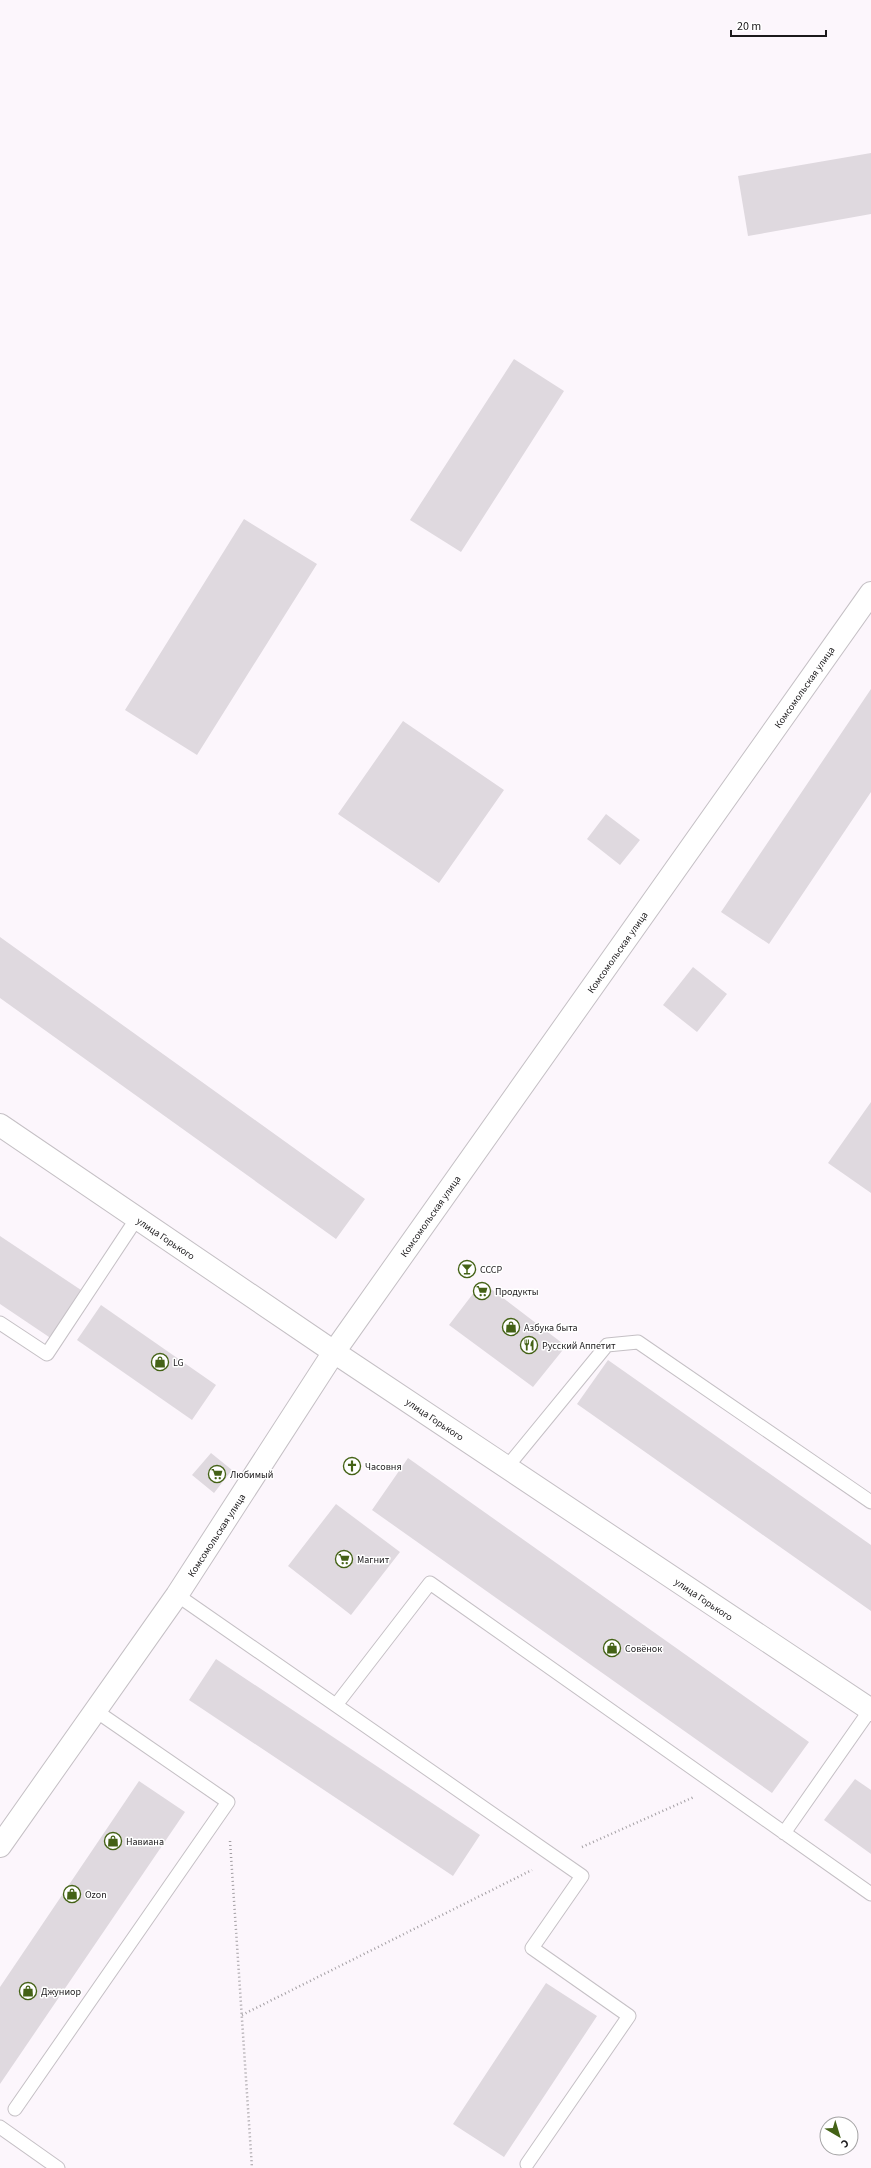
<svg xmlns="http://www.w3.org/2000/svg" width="871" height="2168" font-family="'Source Sans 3',sans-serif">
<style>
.building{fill:#dfd9df}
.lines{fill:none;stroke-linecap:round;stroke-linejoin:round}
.service-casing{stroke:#c5c0c5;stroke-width:15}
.minor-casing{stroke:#c5c0c5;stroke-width:24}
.path{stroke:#a39fa3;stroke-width:2.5;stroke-dasharray:1 3;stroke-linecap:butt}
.service{stroke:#fff;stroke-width:13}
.minor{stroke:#fff;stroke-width:22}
.labels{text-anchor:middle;stroke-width:3;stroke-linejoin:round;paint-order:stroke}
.street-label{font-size:10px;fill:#1b191b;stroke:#fff}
.poi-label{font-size:10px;fill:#1b191b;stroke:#fff;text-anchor:start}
</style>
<rect width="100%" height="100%" fill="#fcf6fc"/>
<path class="building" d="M871 153V214L748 236 738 176Z
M514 359 564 391 461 552 410 520Z
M244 519 317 564 197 755 125 710Z
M871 689V792L769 944 721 912Z
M403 721 504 790 439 883 338 814Z
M606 814 640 840 620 865 587 839Z
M0 937 365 1199 336 1239 0 998Z
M693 967 727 994 697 1032 663 1005Z
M871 1102V1193L828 1163Z
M0 1236 84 1292 52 1339 0 1304Z
M482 1282 566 1346 533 1387 449 1325Z
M101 1305 216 1385 192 1420 77 1340Z
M608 1360 871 1545V1611L577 1404Z
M211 1453 232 1470 214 1493 192 1475Z
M408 1458 809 1742 772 1793 372 1510Z
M336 1504 400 1552 351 1615 288 1566Z
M216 1659 480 1835 453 1876 189 1700Z
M855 1779 871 1790V1854L824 1820Z
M139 1781 185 1812 0 2084V1987Z
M546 1983 597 2016 504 2157 453 2124Z"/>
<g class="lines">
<g class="service-casing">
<path id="service" d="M0 1323 47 1354 137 1218
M507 1467 607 1345 638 1342 871 1502
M177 1595 582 1876 532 1948 629 2016 527 2164
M336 1705 430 1583 871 1894
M784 1833 870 1710
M15 2109 228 1802 96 1711
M0 2127 58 2168"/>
</g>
<g class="minor-casing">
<path id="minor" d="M0 1125 334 1352 871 1710
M0 1846 177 1595 334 1352 871 593"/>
</g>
<path class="path" d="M230 1841 252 2168
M582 1847 694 1797
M242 2015 532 1870"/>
<use href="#service" class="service"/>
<use href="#minor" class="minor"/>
</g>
<defs>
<g id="bar-ring" transform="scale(0.9)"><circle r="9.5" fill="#fff" stroke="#446216" stroke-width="1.5"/><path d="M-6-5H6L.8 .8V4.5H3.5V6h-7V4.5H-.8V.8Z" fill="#446216"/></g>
<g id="supermarket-ring" transform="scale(0.9)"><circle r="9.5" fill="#fff" stroke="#446216" stroke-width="1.5"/><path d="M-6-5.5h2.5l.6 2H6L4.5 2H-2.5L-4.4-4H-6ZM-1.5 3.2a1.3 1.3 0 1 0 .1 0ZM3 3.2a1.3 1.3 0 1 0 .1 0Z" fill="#446216"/></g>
<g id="shop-ring" transform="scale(0.9)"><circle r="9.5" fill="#fff" stroke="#446216" stroke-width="1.5"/><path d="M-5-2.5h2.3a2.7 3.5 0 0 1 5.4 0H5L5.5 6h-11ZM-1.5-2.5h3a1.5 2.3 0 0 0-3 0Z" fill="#446216"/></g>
<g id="restaurant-ring" transform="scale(0.9)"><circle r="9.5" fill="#fff" stroke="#446216" stroke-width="1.5"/><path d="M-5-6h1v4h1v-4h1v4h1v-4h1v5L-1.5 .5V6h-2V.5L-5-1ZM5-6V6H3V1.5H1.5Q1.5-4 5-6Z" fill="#446216"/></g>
<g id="church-ring" transform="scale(0.9)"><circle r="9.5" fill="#fff" stroke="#446216" stroke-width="1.5"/><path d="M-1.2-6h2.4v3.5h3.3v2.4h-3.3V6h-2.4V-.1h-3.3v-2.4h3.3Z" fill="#446216"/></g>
</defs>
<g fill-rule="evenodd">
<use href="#bar-ring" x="467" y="1269"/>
<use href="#supermarket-ring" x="482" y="1291"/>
<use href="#shop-ring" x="511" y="1327"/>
<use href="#restaurant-ring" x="529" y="1345"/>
<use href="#shop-ring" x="160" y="1362"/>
<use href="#church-ring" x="352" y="1466"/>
<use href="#supermarket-ring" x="217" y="1474"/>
<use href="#supermarket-ring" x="344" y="1559"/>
<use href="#shop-ring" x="612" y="1648"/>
<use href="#shop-ring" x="113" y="1841"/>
<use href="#shop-ring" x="72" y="1894"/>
<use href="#shop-ring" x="28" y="1991"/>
</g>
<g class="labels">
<g class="street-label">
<text transform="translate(804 687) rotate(-55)" y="4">Комсомольская улица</text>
<text transform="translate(617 952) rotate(-55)" y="4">Комсомольская улица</text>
<text transform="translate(430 1216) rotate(-55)" y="4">Комсомольская улица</text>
<text transform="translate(166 1238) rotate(34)" y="4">улица Горького</text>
<text transform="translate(435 1419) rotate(34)" y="4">улица Горького</text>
<text transform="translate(216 1535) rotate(-57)" y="4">Комсомольская улица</text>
<text transform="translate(704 1599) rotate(34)" y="4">улица Горького</text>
</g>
<g class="poi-label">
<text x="480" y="1273">СССР</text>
<text x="495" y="1295">Продукты</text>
<text x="524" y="1331">Азбука быта</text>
<text x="542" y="1349">Русский Аппетит</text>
<text x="173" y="1366">LG</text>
<text x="365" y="1470">Часовня</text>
<text x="230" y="1478">Любимый</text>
<text x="357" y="1563">Магнит</text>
<text x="625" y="1652">Совёнок</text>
<text x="126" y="1845">Навиана</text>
<text x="85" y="1898">Ozon</text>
<text x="41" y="1995">Джуниор</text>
</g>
</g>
<g transform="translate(839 2136) rotate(142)"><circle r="19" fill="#ffffff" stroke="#a4a3a4"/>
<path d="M0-3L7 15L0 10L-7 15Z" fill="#446216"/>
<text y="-6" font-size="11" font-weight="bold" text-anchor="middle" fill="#1b191b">С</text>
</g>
<path d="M731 30v6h95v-6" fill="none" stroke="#1b191b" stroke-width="2"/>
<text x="737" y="30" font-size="12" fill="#1b191b" stroke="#ffffff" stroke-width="3" paint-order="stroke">20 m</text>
</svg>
